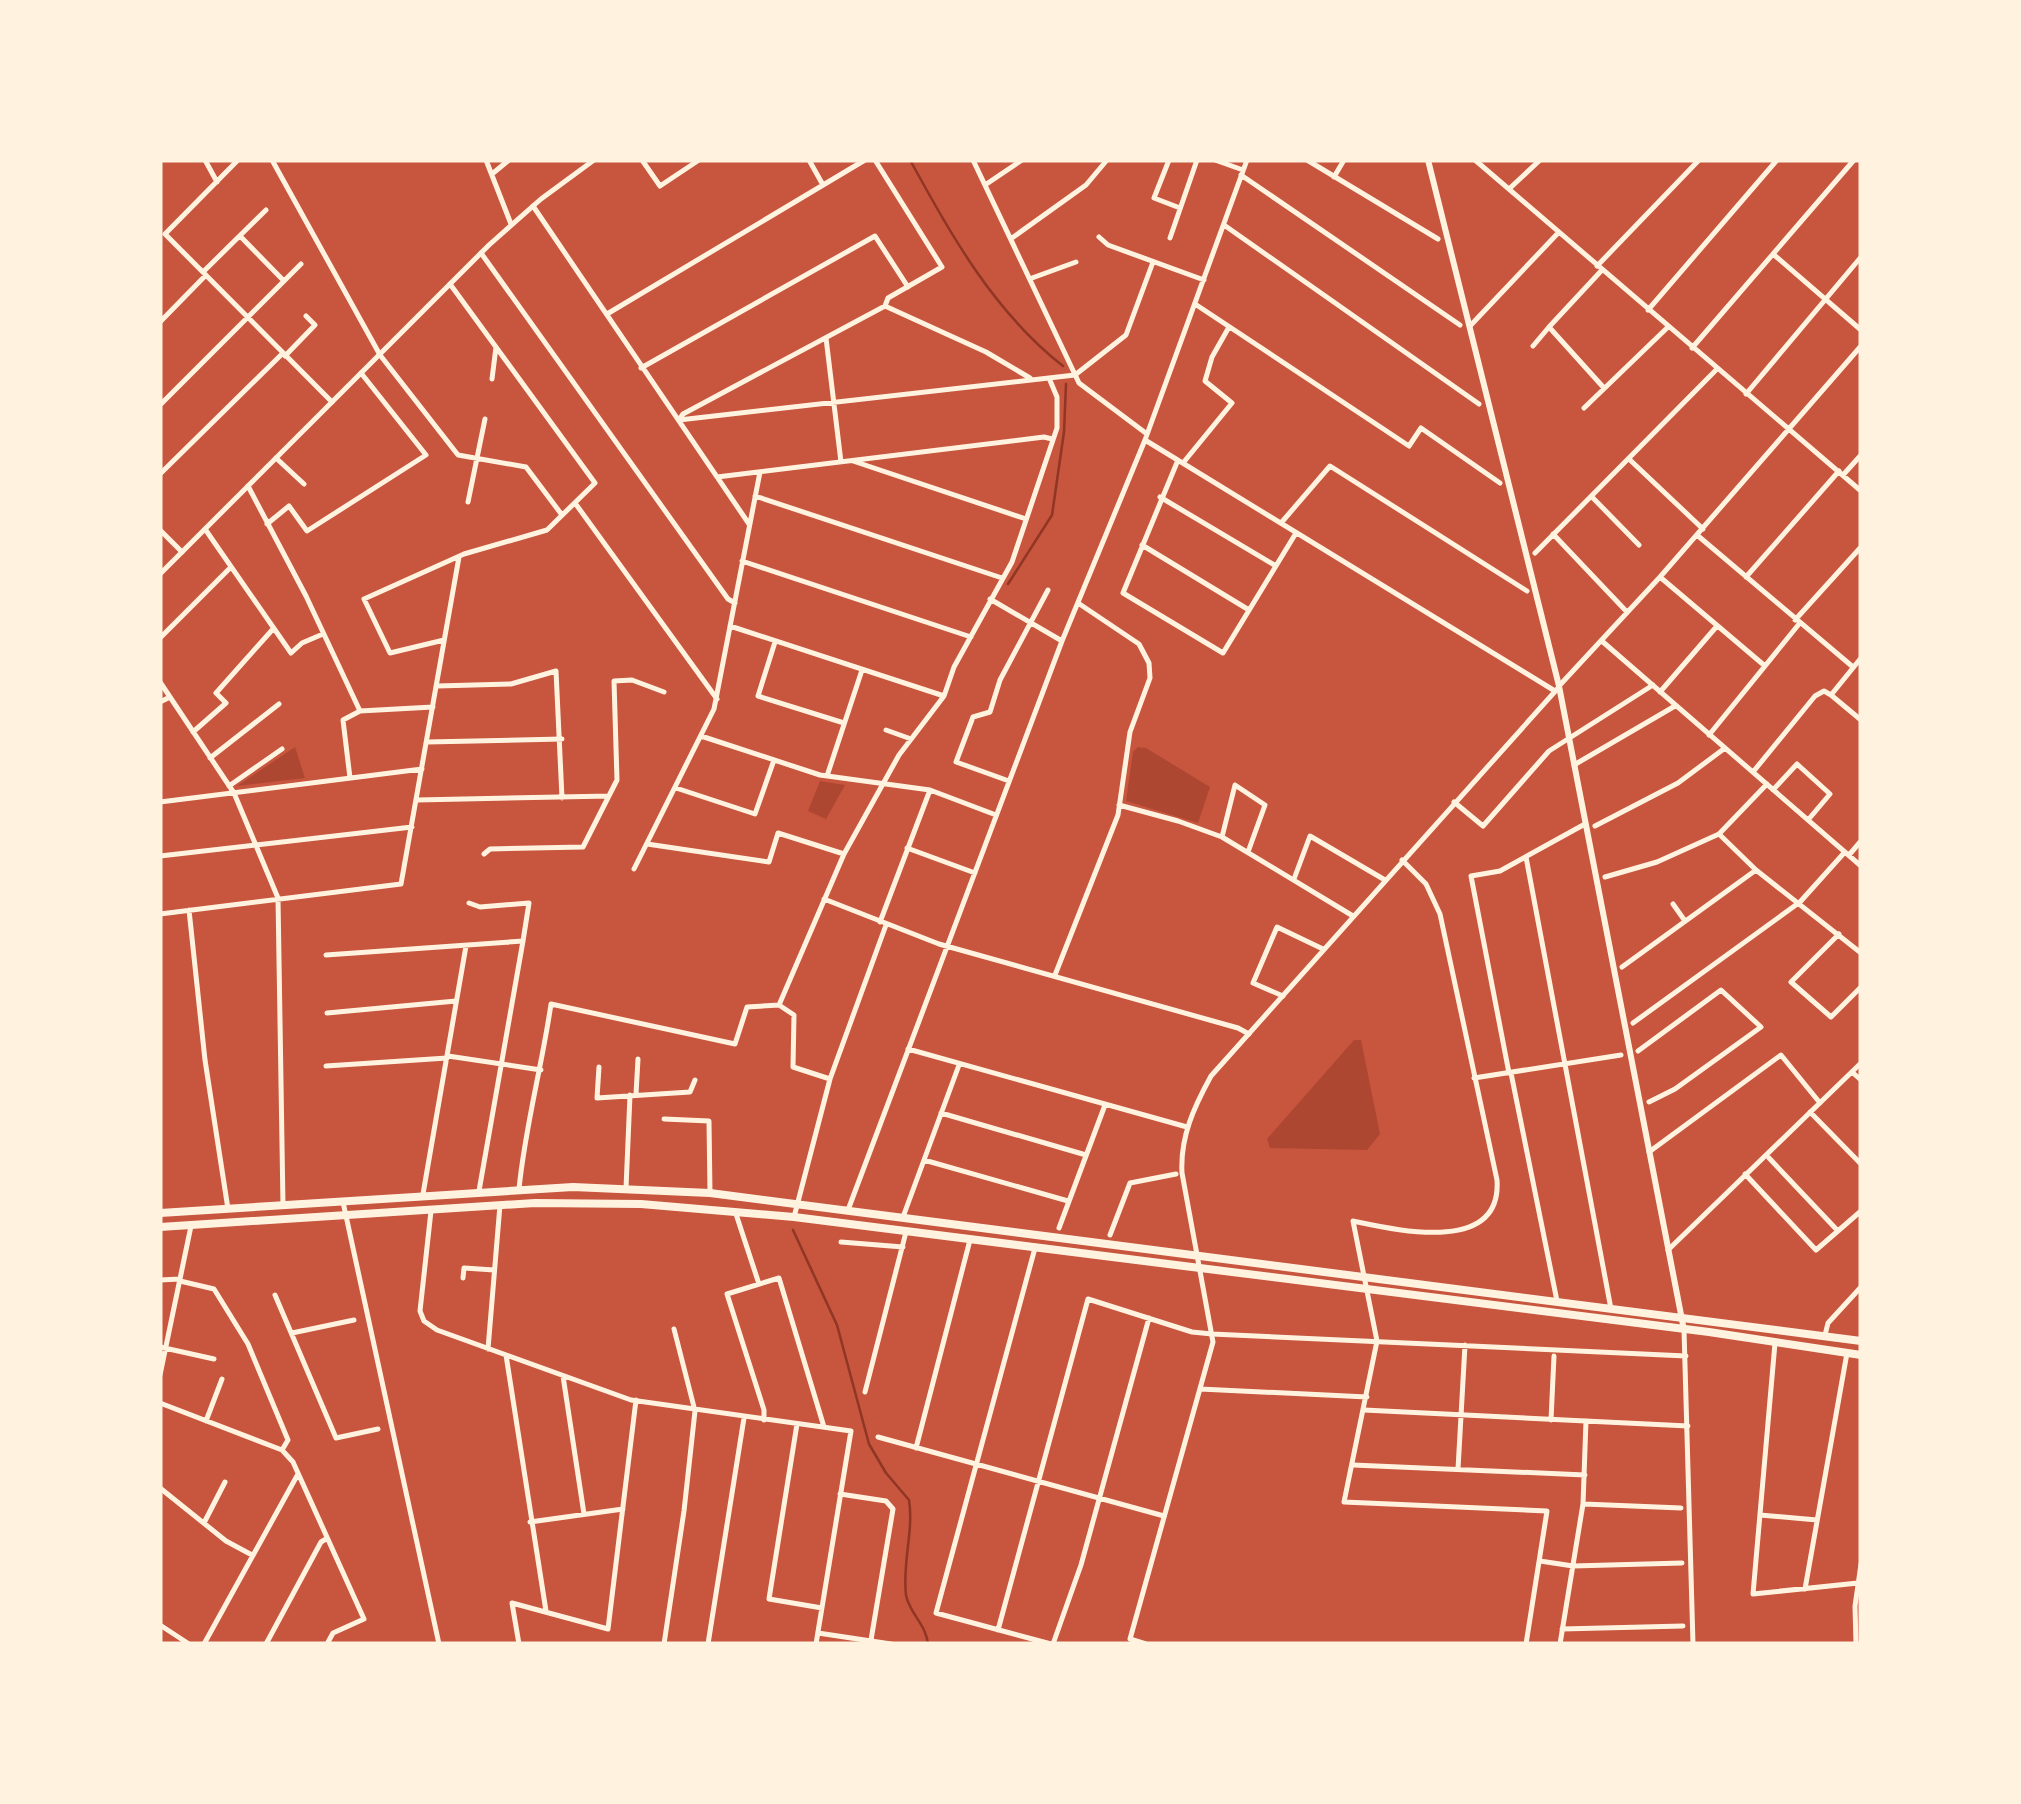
<svg xmlns="http://www.w3.org/2000/svg" width="2021" height="1804" font-family="'Nunito Sans',sans-serif">
<style>
.green{fill:#ae4732}
.lines{fill:none;stroke-linecap:round;stroke-linejoin:round}
.stream{stroke:#8f3625;stroke-width:2.5}
.minor{stroke:#fff3e0;stroke-width:5}
.tertiary{stroke:#fff3e0;stroke-width:5}
.secondary{stroke:#fff3e0;stroke-width:6}
.primary{stroke:#fff3e0;stroke-width:8}
</style>
<rect width="100%" height="100%" fill="#c8553d"/>
<path class="green" d="M295 747 305 778 237 786Z
M1138 747 1146 748 1210 787 1198 823 1126 801 1133 752Z
M820 781 845 785 826 819 808 811Z
M1354 1040H1361L1380 1134 1367 1150 1270 1148 1267 1139Z"/>
<g class="lines">
<path class="stream" d="M910 160C952 236 993 311 1063 366
M1008 584 1052 515 1064 432 1066 384
M793 1230 837 1325 869 1444 886 1473 909 1500C914 1531 902 1563 906 1595 909 1613 926 1624 928 1644"/>
<path class="minor" d="M205 160 217 182
M238 160 165 234 332 402
M272 160 380 355 458 455 526 467 562 515
M486 160 511 224
M642 160 660 186 699 160
M809 160 823 185
M973 160 1079 383 1147 434
M1169 160 1154 198 1180 208
M1215 160 1243 170
M1307 160 1438 239
M1475 160 1861 491
M492 174 509 160
M1241 175 1460 325
M1334 177 1344 160
M985 185 1022 160
M1509 189 1540 160
M533 206 749 524
M1224 225 1479 404
M240 236 283 280
M1099 237 1108 245 1204 280
M1012 238 1086 185 1107 160
M1170 238 1197 160
M481 253 728 599 735 603
M1773 254 1861 330
M1597 266 1699 160
M1602 270 1549 327 1604 388
M203 272 266 210
M1032 278 1076 262
M1195 304 1409 446 1421 428 1500 483
M885 306 986 352 1030 378
M1648 310 1777 160
M607 314 865 160
M160 322 206 275
M1470 326 1559 232
M826 338 841 462
M1533 346 1549 327
M1692 348 1854 160
M285 356 315 325 306 316
M641 368 875 236 908 287
M492 379 496 347
M1746 394 1861 257
M160 405 301 264
M1584 408 1668 327
M679 420 1075 375 1126 335 1153 262
M679 420 683 414 885 306 888 298 942 267 875 160
M1145 440 1555 691
M276 458 304 484
M1629 459 1703 529
M1178 460 1123 593 1223 653 1296 533
M853 461 1026 519
M1183 463 1232 403 1205 381 1212 357 1229 327
M160 474 283 353
M1843 475 1861 455
M717 477 1044 437 1052 439
M248 486 306 596 360 711
M755 496 1002 578
M1160 497 1276 566
M1592 497 1639 545
M468 502 485 419
M575 503 717 699
M1281 523 1330 466 1527 591
M267 524 289 506 307 531 426 455 361 373
M205 529 291 653 302 643 323 634
M160 530 182 552
M1553 534 1627 612
M1697 535 1853 667
M1142 545 1249 610
M1535 553 1716 370
M742 561 971 637
M1660 577 1765 666
M1746 577 1839 471
M990 599 1062 641
M1795 620 1861 547
M730 626 944 696
M160 638 230 568
M444 640 390 653 364 599 464 554 547 530 595 483 450 284
M775 642 758 696 844 723
M1603 642 1861 866
M1861 658 1831 695 1861 720
M160 682 234 793 278 898 283 1205
M437 686 511 684 556 671 562 798
M1559 686 1660 577 1861 346
M1660 692 1717 626
M160 702 170 697
M886 730 911 739
M193 732 226 703 216 693 273 629
M1709 735 1799 624
M701 736 820 775 930 790 996 815
M427 742 562 739
M210 758 279 704
M1574 765 1675 706
M1753 772 1815 696 1824 691 1831 695
M827 776 862 670
M350 778 343 720 360 711 433 707
M1009 781 956 762 973 717 990 712 1000 680 1048 590
M229 786 282 749
M676 788 755 814 774 760
M1773 790 1797 764 1830 794 1808 820
M417 800 609 796
M160 802 422 769
M1454 802 1483 826 1549 751 1653 685
M1119 805 1178 821 1222 837 1353 916
M1595 826 1678 783 1725 748
M1719 834 1756 870 1861 953
M1222 837 1235 785 1265 805 1248 852
M647 844 769 862 778 833 844 854
M907 848 975 873
M484 854 490 849 583 847 617 780 614 681 632 680 664 692
M1849 855 1861 841
M160 856 412 827
M1526 857 1611 1309
M634 869 714 709 760 472
M1605 877 1657 862 1719 834 1767 784
M1294 879 1310 836 1385 880
M824 899 939 944 1238 1028 1249 1034
M1673 904 1685 921
M189 910 205 1060 228 1209
M160 914 401 884 459 557
M880 922 930 790
M1839 934 1791 982 1831 1017 1861 987
M326 955 523 941 529 903 480 907 469 903
M1622 967 1756 870
M1055 975 1118 815 1130 732 1150 678 1149 663 1139 644 1078 603
M1283 996 1253 983 1277 927 1323 949
M779 1005 844 854 899 755 944 696 954 667 1012 562 1057 428V397L1049 378
M327 1013 456 1001
M1633 1023 1800 902 1844 853
M908 1049 1187 1127
M1638 1051 1721 990 1761 1027 1675 1089 1649 1102
M448 1056 541 1070
M326 1066 447 1058
M599 1067 597 1098 690 1092 695 1080
M1852 1072 1861 1080
M1509 1073 1471 876 1500 871 1585 824
M1511 1073 1557 1301
M1474 1078 1621 1055
M636 1094 638 1059
M1810 1112 1861 1164
M941 1113 1086 1155
M664 1119 709 1121 710 1193
M1649 1152 1781 1055 1820 1103
M1769 1158 1838 1231
M924 1160 1068 1201
M1745 1174 1816 1250 1861 1211
M626 1188 630 1095
M519 1189C525 1127 542 1066 551 1004L735 1044 747 1007 779 1005 794 1015 793 1067 830 1079
M479 1191 523 941
M423 1194 466 946
M848 1210 1062 641 1145 440 1247 160
M431 1211 420 1311 424 1321 437 1330 631 1400 851 1431 816 1644
M735 1211 759 1284
M794 1217 830 1079 886 925
M903 1217 959 1065
M1059 1228 1105 1105
M1110 1235 1130 1183 1176 1174
M841 1242 903 1247
M1035 1248 936 1613 1051 1644
M1668 1250 1861 1063
M463 1278 464 1268 494 1270
M160 1280 180 1279
M180 1281 214 1289 248 1344 288 1440 282 1450
M275 1295 336 1438 378 1429
M292 1333 354 1320
M1825 1335 1828 1323 1861 1287
M1775 1343 1753 1594 1858 1583
M160 1347 214 1359
M488 1349 500 1205
M506 1355 546 1611
M160 1375 191 1226
M563 1376 584 1514
M865 1392 906 1232
M160 1403 282 1450 293 1462 364 1619 333 1633 327 1644
M1364 1410 1688 1426
M764 1420V1410L727 1294 779 1278 824 1427
M1551 1420 1554 1356
M206 1421 222 1379
M797 1424 769 1599 822 1608
M878 1437 1164 1516
M916 1448 970 1240
M1353 1465 1585 1475
M1458 1469 1465 1345
M160 1488 226 1541 252 1555
M840 1494 886 1501 893 1509 871 1640
M1584 1504 1681 1508
M1760 1515 1817 1520
M205 1521 225 1482
M530 1522 623 1509
M1540 1561 1573 1566 1682 1563
M1805 1589 1847 1353
M160 1625 189 1644
M1562 1629 1683 1626
M998 1630 1088 1299 1192 1332 1212 1334 1686 1356
M818 1633 891 1644
M204 1644 298 1474
M266 1644 321 1542 326 1539
M519 1644 512 1603 608 1629 636 1400
M664 1644 684 1511 695 1411 674 1329
M708 1644 744 1418
M1053 1644 1081 1565 1149 1318
M1560 1644 1583 1504 1586 1421
M1856 1644 1855 1606 1861 1564"/>
<path class="tertiary" d="M160 574 489 245 541 199 594 160
M1402 860 1426 884 1440 914 1497 1180C1502 1255 1396 1230 1353 1221L1377 1341 1344 1502 1547 1511 1526 1644
M343 1202 439 1644
M1684 1330 1693 1644
M1200 1389 1367 1397
M1146 1644 1130 1639 1213 1342 1182 1173C1180 1137 1194 1107 1211 1076L1559 687"/>
<path class="secondary" d="M1428 160 1559 686 1684 1330"/>
<path class="primary" d="M160 1213 573 1187 710 1193 1861 1341
M160 1227 535 1203 641 1204 794 1217 1709 1332 1861 1355"/>
</g>
<rect width="2021" height="1804" fill="none" stroke="#fff3e0" stroke-width="325"/>
</svg>
